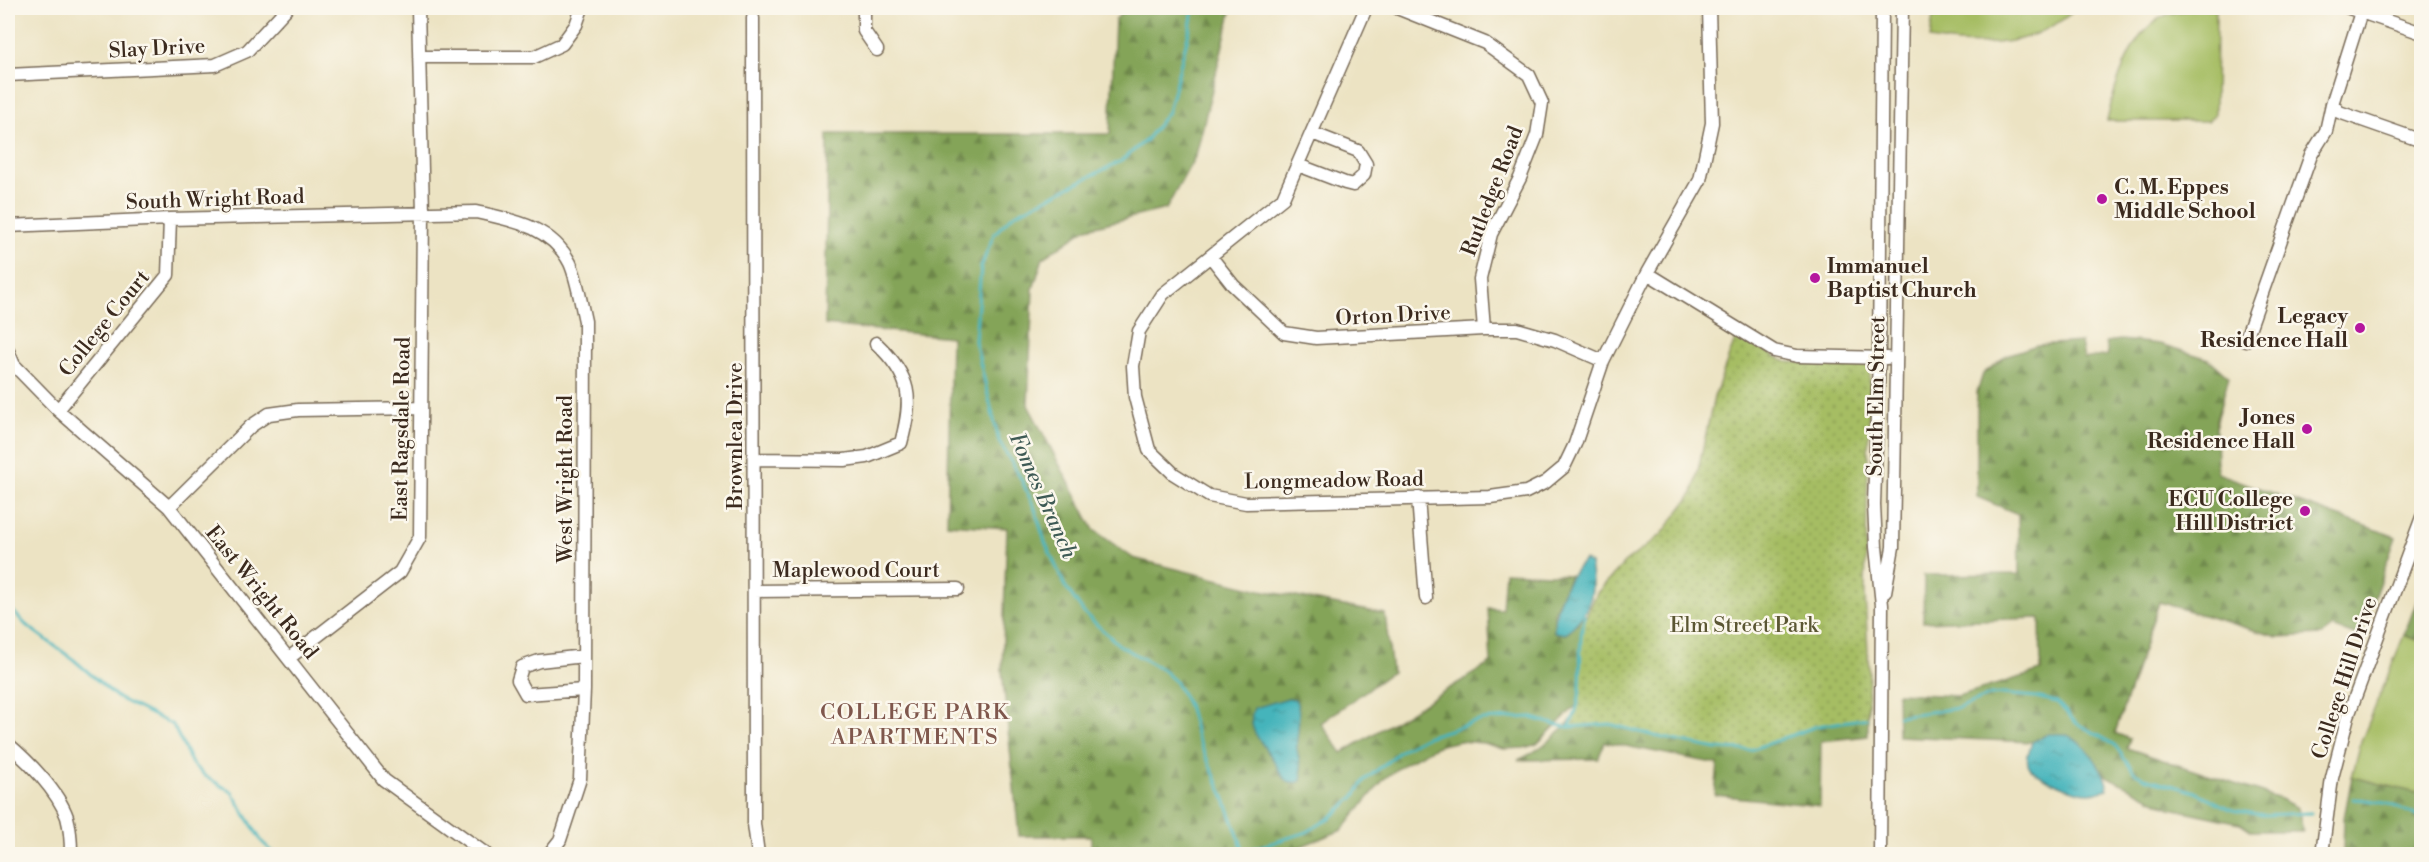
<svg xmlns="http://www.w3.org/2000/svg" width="2429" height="862" font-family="'Libre Bodoni',serif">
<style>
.grass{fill:#a6bd63;stroke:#707440;stroke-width:1.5}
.forest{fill:url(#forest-firs);stroke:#60673c;stroke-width:1.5}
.park{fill:url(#park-dots);stroke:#707440;stroke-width:1.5}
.water{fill:url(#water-ripples);stroke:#406f6c;stroke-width:1.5}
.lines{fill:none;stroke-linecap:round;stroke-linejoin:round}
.stream{stroke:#44b4bb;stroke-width:3}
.minor-casing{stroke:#796b58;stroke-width:15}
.minor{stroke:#fff;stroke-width:12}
.poi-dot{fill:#b5179e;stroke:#fbf7ec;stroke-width:2}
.labels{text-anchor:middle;stroke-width:5;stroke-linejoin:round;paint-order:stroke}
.street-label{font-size:21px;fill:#3b2a1e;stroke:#fbf7ec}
.poi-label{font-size:21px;font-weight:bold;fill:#3b2a1e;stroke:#fbf7ec;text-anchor:end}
.park-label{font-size:21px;fill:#5b5633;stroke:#fbf7ec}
.water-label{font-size:22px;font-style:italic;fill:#3e5a55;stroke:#fbf7ec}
.neighbourhood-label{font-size:22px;letter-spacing:1.5px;fill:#7f574c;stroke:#fbf7ec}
</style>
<defs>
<pattern id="forest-firs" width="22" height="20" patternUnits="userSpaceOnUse" patternTransform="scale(1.5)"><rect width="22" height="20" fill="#84a459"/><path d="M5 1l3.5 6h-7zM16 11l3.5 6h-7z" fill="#6d8649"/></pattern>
<pattern id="park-dots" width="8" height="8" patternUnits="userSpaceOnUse" patternTransform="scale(1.5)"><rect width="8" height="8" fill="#a6bd63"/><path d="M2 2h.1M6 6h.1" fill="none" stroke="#889a51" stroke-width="1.8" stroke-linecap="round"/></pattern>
<pattern id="water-ripples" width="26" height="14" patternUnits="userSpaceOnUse" patternTransform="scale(1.5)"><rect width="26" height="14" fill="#44b4bb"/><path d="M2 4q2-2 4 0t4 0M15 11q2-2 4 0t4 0" fill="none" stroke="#3a9397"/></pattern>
</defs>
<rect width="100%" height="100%" fill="#fbf7ec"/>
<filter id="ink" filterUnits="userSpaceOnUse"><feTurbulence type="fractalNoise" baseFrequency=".0167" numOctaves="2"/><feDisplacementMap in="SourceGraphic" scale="12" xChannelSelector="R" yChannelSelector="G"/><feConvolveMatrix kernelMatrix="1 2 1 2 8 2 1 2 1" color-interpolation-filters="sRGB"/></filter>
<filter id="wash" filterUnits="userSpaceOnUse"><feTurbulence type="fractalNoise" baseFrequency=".008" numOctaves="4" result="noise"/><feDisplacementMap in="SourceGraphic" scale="24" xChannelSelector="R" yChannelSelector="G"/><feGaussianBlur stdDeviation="1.35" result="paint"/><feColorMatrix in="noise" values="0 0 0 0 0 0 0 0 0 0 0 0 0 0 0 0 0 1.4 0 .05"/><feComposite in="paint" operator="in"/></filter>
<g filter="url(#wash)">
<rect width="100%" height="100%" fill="#ece3c3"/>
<path class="grass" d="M1934 8H2077C2036 46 1984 49 1930 39Z
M2216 8 2215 115 2208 121H2107C2114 88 2130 32 2164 16 2180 9 2199 9 2216 8Z
M2404 635 2421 642V794L2352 777 2361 742Z"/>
<path class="forest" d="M1126 8H1232L1196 155 1166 209 1087 228 1043 258 1033 289 1028 405 1094 530 1133 558 1260 590 1385 614 1392 672 1321 723 1342 753 1491 663 1488 608 1502 609 1505 572 1570 575 1554 613V632L1566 634 1584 615 1585 618 1581 635 1580 690 1577 705 1537 744 1524 748 1503 749 1483 743 1459 741 1437 746 1404 764 1384 779 1342 830 1281 854H1091V836H1019L1002 671 1007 528 947 524 951 337 825 325 828 134H1110L1115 20Z
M2121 340 2160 344 2209 359 2229 377 2216 420 2217 473 2396 537 2360 637 2333 627 2322 635 2277 637 2159 602 2115 733 2130 739 2127 748 2280 799 2298 808 2303 831H2252L2240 823 2170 808 2106 776 2085 750 2048 734 2032 742 1898 736 1897 693 1958 696 2041 671 2040 618 1923 622 1924 575 2019 574 2018 514 1977 497V392L1983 374 2007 355 2037 345 2081 342 2084 359 2108 355 2106 342Z
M2421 590V642L2404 635Z
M1868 695V736L1821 741 1820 806 1715 795 1718 764 1605 742 1598 759 1518 760C1546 748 1565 726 1587 705Z
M2352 777 2421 794V854H2343L2344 818Z"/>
<path class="park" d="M1736 337 1787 362 1870 366 1865 593 1869 672 1867 718 1817 726 1750 750 1717 749 1655 736 1610 724 1569 727 1575 716 1580 690 1581 635 1585 618 1597 593 1624 563 1662 534 1693 493 1714 397Z"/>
<path class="water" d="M1584 560 1590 564C1596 595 1590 613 1565 634L1554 632C1555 603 1565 581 1584 560Z
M1288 698 1295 699C1303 712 1296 733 1297 748 1298 760 1304 769 1301 781 1284 789 1279 768 1272 758 1262 742 1245 728 1254 708Z
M2048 734C2054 734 2061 733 2067 735 2086 743 2105 770 2108 789 2102 790 2096 793 2090 793 2077 794 2036 777 2029 766 2025 759 2030 749 2032 742Z"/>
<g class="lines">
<path class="stream" d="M1193 8 1190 28 1168 112 1146 140 1121 161 1013 215 994 234 981 267 975 341 999 441 1021 479 1035 509 1045 542 1065 586 1084 613 1119 645 1163 670 1175 681 1188 705 1197 737 1223 794 1244 852
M8 606 26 625 74 660 118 698 173 725 192 764 205 776 232 792 262 842 275 854
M1898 716 1959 708 1991 695 2003 694 2036 697 2057 702 2076 723 2114 744 2134 772 2145 778 2196 792 2232 810 2263 815 2311 813
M1569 727C1585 700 1579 668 1581 638 1581 630 1585 622 1584 615
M2353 799C2381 800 2397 805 2422 819
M1236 854 1307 832 1330 818 1354 797 1365 780 1403 749 1426 737 1482 720 1529 717 1556 725 1569 727 1610 724 1655 736 1717 749 1750 750 1817 726 1867 718"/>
</g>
</g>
<g filter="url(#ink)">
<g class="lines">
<g class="minor-casing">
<path id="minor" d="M864 8V31L877 50
M1366 8 1283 198 1163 294 1139 331 1133 366 1135 397 1149 450 1174 474 1209 496 1246 503 1490 497 1526 492 1546 482 1564 467 1575 444 1603 361 1647 273 1700 180 1712 123 1709 8
M1397 8 1485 43 1529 75 1542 103 1537 135 1520 178 1491 234 1480 279 1484 329
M2349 8 2422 33
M2361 12 2332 104 2339 112 2422 141
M753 18 754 824 758 854
M419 57H534L562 44 576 25 582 8
M8 75 215 65 247 51 287 8
M1298 165 1345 183 1353 185 1364 175 1366 164 1358 151 1312 133
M8 226 170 219 476 212C512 220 551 226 570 263 577 278 581 304 585 321L584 690 580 779 560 840 549 854
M1211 257 1233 285 1284 333 1316 338 1484 329H1517L1555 340 1603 361
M1647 273 1774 351 1797 356 1887 358
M2245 341 2311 155 2326 131 2332 104
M8 351 14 365 58 410 169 507 384 780 486 854
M58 410 168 275 170 219
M754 459 844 460 867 457 901 443C913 398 912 377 876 343
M1418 498 1426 598
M169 507 251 426 269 414 298 410 420 408
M754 591 958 589
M1885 592 1893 547 1902 8
M289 658 400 572 420 537 423 213 418 8
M584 690 526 694 518 680 522 667 539 661 584 656
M8 744C28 761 58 791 67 817 70 828 71 844 71 854
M1880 854 1882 605 1876 547 1874 504 1879 358 1882 8
M2322 854 2332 778 2348 716 2422 517"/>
</g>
<use href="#minor" class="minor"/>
</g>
</g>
<g class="poi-dot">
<circle cx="2102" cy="199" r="6"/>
<circle cx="1815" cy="278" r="6"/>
<circle cx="2360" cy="328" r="6"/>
<circle cx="2307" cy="429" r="6"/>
<circle cx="2305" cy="511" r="6"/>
</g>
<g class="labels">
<g class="street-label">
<text transform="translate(157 48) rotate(-3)" y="7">Slay Drive</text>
<text transform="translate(1492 191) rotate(-69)" y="7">Rutledge Road</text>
<text transform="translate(215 199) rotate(-2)" y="7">South Wright Road</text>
<text transform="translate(1393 315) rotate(-3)" y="7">Orton Drive</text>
<text transform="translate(104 323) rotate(-51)" y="7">College Court</text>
<text transform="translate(1876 396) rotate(-89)" y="7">South Elm Street</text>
<text transform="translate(401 429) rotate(-89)" y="7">East Ragsdale Road</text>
<text transform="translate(735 436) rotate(-90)" y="7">Brownlea Drive</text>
<text transform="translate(565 479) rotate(-90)" y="7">West Wright Road</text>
<text transform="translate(1334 480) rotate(-1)" y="7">Longmeadow Road</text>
<text x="856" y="577">Maplewood Court</text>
<text transform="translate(262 592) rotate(51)" y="7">East Wright Road</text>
<text transform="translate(2344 678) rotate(-72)" y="7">College Hill Drive</text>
</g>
<g class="poi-label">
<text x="2114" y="194" text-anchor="start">C. M. Eppes<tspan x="2114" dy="24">Middle School</tspan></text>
<text x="1827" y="273" text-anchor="start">Immanuel<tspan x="1827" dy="24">Baptist Church</tspan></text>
<text x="2348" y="323">Legacy<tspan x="2348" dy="24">Residence Hall</tspan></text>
<text x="2295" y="424">Jones<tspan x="2295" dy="24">Residence Hall</tspan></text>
<text x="2293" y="506">ECU College<tspan x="2293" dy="24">Hill District</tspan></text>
</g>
<g class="park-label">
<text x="1744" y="632">Elm Street Park</text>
</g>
<g class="water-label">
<text transform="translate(1044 495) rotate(66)" y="8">Fomes Branch</text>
</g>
<g class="neighbourhood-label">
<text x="915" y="719">COLLEGE PARK<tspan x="915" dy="25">APARTMENTS</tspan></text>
</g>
</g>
<rect width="2429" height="862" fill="none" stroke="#fbf7ec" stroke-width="30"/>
</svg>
